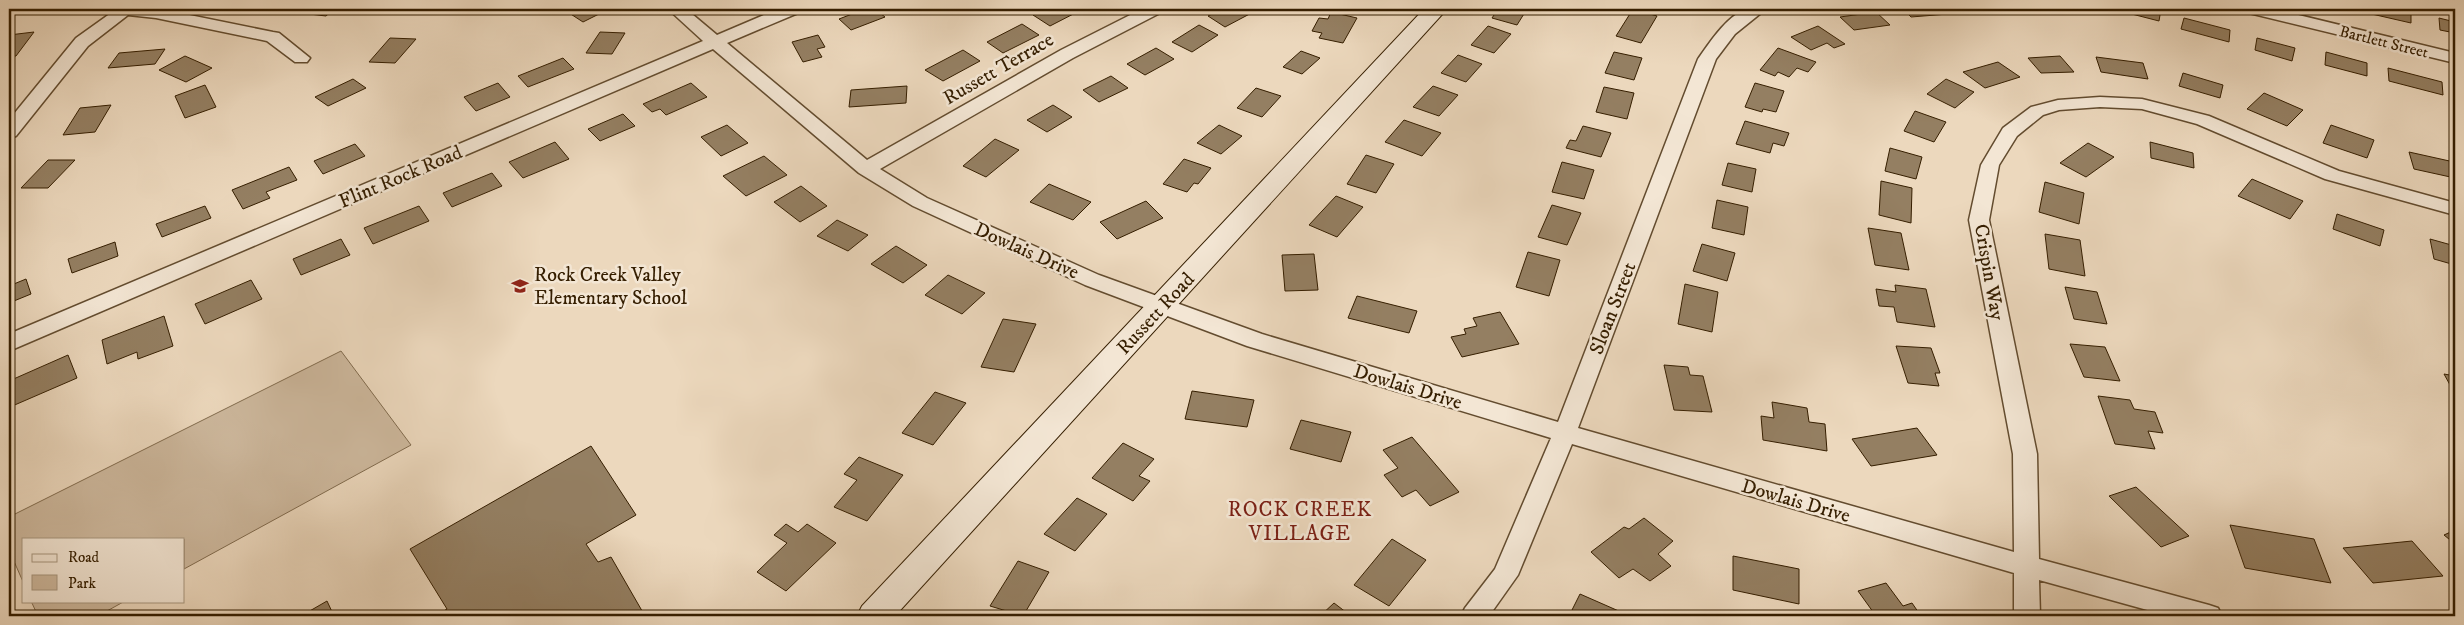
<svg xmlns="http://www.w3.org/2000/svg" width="2464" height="625" font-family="'IM FELL DW Pica',serif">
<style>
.green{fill:#cdb89d;stroke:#816b4e}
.building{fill:#947f62;stroke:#351e00}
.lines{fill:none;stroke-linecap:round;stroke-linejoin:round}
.street-casing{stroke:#634c2f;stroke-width:3}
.secondary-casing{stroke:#351e00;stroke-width:2}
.street{fill:#f3e6d4;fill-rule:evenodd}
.secondary{fill:#f3e6d4;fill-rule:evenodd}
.labels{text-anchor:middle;stroke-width:5;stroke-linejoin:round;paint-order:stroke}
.far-street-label{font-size:16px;fill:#351e00;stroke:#f3e6d4}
.street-label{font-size:20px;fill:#351e00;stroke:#f3e6d4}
.poi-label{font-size:20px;fill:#351e00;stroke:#f3e6d4;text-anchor:start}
.neighbourhood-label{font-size:21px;letter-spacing:1px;fill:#7a1f14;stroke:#f3e6d4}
</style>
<rect width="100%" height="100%" fill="#ecd8bd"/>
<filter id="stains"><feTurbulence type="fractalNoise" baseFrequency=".004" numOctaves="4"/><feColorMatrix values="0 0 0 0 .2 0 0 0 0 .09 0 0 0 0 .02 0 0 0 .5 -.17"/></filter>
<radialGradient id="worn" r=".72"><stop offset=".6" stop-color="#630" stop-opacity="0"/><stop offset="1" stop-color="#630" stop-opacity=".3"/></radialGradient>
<path class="green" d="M341 351 411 445 184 569V539H24V584L9 550V517Z
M31 601H125L98 616H38Z"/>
<path class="building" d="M296 9H334L326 16 293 12Z
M563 9H597L603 12 583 22Z
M865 9H875L885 17 851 30 839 19Z
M1046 9H1083L1050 26 1033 15Z
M1222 9H1259L1225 27 1208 16Z
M1498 9H1527L1517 25 1492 18Z
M1633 9 1657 16 1641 43 1616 36Z
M1903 9H1943L1948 14 1911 17Z
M2125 9H2161L2159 21 2124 12Z
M2363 9 2411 10V23L2363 12Z
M1331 12 1357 18 1343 43 1319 38 1322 33 1312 31 1319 18 1328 19Z
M1876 12 1890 25 1854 30 1840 17Z
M2184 18 2230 30 2229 42 2181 29Z
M2439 18 2455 22V33L2440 30Z
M1022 24 1039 35 1003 53 987 42Z
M1199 25 1218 35 1192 52 1172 42Z
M1488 26 1511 34 1494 53 1471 45Z
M1818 26 1845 44 1834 48 1827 43 1811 50 1791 37Z
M34 32 16 56 9 57V35Z
M600 32 625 33 612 54 586 53Z
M818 35 825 47 817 49 822 57 803 62 792 42Z
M390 38 416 39 395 63 369 62Z
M2257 38 2295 48 2292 61 2255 50Z
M1156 48 1174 59 1145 75 1127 64Z
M1778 48 1816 62 1808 72 1797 68 1789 77 1778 72 1775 76 1760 70Z
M165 49 155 64 108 68 119 53Z
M963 50 980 61 943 81 925 70Z
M1301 51 1320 58 1302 74 1283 67Z
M1614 52 1642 58 1634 80 1605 73Z
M2326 52 2367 63V76L2325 65Z
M1458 55 1482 64 1466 82 1441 73Z
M185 56 212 68 186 82 159 70Z
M2060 56 2074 72 2041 73 2028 58Z
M2096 57 2143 63 2148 79 2101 72Z
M563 58 574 69 528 87 518 76Z
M1998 62 2020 77 1985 88 1963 72Z
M2388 68 2442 82 2443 95 2389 81Z
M2183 73 2223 85 2220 98 2179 86Z
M1111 76 1128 88 1099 102 1083 90Z
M353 79 366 88 328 106 315 97Z
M1946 79 1974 92 1955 108 1927 94Z
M498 83 510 97 476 111 464 97Z
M691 83 707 97 666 115 660 109 652 112 643 104Z
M1755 83 1784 91 1776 112 1763 109 1762 112 1745 107Z
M205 85 216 107 185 118 175 96Z
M907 86 906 103 849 107 851 90Z
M1433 86 1458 95 1439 116 1413 107Z
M1604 87 1634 93 1627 119 1596 112Z
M1256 88 1281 96 1262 117 1237 108Z
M2264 93 2303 110 2287 126 2247 109Z
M111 105 95 132 63 135 80 108Z
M1053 105 1072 117 1047 132 1027 120Z
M1915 111 1946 122 1934 142 1904 131Z
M623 114 635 126 600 141 588 129Z
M1404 120 1441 133 1422 156 1385 142Z
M1745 121 1789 133 1784 146 1773 143 1770 153 1736 144Z
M727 125 748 143 721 156 701 137Z
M1219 125 1242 136 1221 154 1197 143Z
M2331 125 2374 140 2367 158 2323 143Z
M1583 126 1611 133 1601 157 1566 148 1570 140 1576 141Z
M995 139 1019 150 986 177 963 166Z
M555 142 569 159 523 178 509 162Z
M2150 142 2193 153 2194 168 2151 158Z
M2088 143 2114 157 2086 177 2060 163Z
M355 144 365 156 323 174 314 161Z
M1890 148 1922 157 1916 179 1885 171Z
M2409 152 2454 162 2455 178 2414 169Z
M1366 155 1394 164 1376 193 1347 184Z
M764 156 787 175 746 196 723 176Z
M1184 159 1211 168 1198 184 1194 183 1187 192 1163 184Z
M48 160H75L48 188H21Z
M1562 162 1594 170 1584 199 1552 192Z
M1728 163 1756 169 1752 192 1722 185Z
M289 167 297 180 266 192 270 198 243 209 232 190Z
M492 173 502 186 452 207 443 193Z
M2252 179 2303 201 2290 219 2238 196Z
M1881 181 1912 188 1911 223 1879 215Z
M2045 182 2084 193 2079 224 2039 212Z
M1049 184 1091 202 1073 220 1030 202Z
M801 186 827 206 800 222 774 202Z
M1336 196 1363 207 1337 237 1309 225Z
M1717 200 1748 207 1744 235 1712 228Z
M1146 201 1163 218 1117 239 1100 222Z
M1552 205 1581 213 1567 245 1538 237Z
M205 206 211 218 162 237 156 224Z
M419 206 429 221 373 244 364 228Z
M2337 214 2384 230 2380 246 2333 229Z
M837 220 868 235 848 251 817 236Z
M1868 228 1901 233 1909 270 1875 265Z
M2045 234 2080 240 2085 276 2049 269Z
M341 239 350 255 301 275 293 259Z
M2430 239 2455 246V265L2434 259Z
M115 242 118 256 72 273 68 259Z
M1702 244 1735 253 1727 281 1693 271Z
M896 246 927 265 903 283 871 264Z
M1528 252 1560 260 1549 296 1516 287Z
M1314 254 1318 290 1285 291 1282 255Z
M948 275 985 293 962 314 925 295Z
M26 279 31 294 9 303V286Z
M251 280 262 299 205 324 195 304Z
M1685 284 1718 292 1712 332 1678 324Z
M1895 285 1926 289 1935 327 1897 322 1894 307 1879 306 1876 289 1896 292Z
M2065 287 2097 292 2107 324 2074 319Z
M1357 296 1417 311 1409 333 1348 318Z
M1500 312 1519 344 1462 357 1451 337 1466 334 1464 329 1477 326 1473 318Z
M164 316 173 346 138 359 137 352 107 364 102 340Z
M1003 319 1036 324 1014 372 981 367Z
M2070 344 2105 347 2120 381 2084 377Z
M1896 346 1931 348 1940 373H1935L1939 386 1908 383Z
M68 355 77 378 10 407 9 381Z
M1664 365 1688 367 1690 375 1703 376 1712 412 1674 410Z
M2444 374 2455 376V394Z
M1192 391 1254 400 1247 427 1185 419Z
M935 392 966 403 933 445 902 433Z
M2098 396 2130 400 2134 409 2155 412 2163 433 2148 431 2155 449 2115 444Z
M1772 402 1807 408 1809 422 1825 424 1827 451 1763 440 1761 416 1774 418Z
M1301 420 1351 432 1341 462 1290 449Z
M1917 428 1937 455 1871 466 1852 439Z
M1412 437 1459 492 1430 506 1416 490 1402 497 1384 475 1398 468 1383 450Z
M1123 443 1154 459 1139 476 1150 481 1133 501 1092 478Z
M591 446 636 515 586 544 598 562 611 557 645 616H435L447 609 410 549Z
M859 457 903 475 867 521 834 507 857 480 844 474Z
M2136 487 2189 536 2161 547 2109 496Z
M1077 498 1107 514 1075 551 1044 534Z
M1644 518 1673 541 1658 554 1671 566 1650 581 1633 569 1619 578 1591 552 1624 527 1629 529Z
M786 524 798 532 807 524 836 543 786 591 757 572 787 543 774 535Z
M2230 525 2314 539 2331 583 2245 568Z
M2455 530V544L2444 535Z
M1392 539 1426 560 1389 606 1354 585Z
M2412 541 2443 576 2373 583 2343 548Z
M1733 556 1799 569V604L1733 590Z
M1018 561 1049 572 1023 616 990 606Z
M1886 583 1903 606 1912 603 1921 616H1876L1858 591Z
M1580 594 1621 612 1619 616H1569Z
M327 601 334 616H301Z
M1334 603 1351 616H1320Z"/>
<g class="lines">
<g class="street-casing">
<path id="street" d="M108 9H160L273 32 279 33 310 58 307 62H295L267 41 156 18 128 15 88 46 16 136 9 138V120L76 38 111 13Z
M668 9H686L717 35 778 9H800L798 13 727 43 867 160 1061 50 1142 9H1162L1160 13 1073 58 880 169 927 198 1099 275 1262 334 1558 422 1698 59C1710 42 1726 17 1746 9 1751 7 1760 9 1766 9L1735 34 1716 59 1578 428 2014 552 2013 454 1969 220 1981 165 2003 128 2031 107 2058 100 2100 97 2142 99 2209 116 2339 171 2455 203V215L2325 179 2197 124 2142 109 2100 107 2059 110 2043 115 2017 136 1999 165 1989 220 2037 454 2039 559 2209 605 2218 608 2222 616H2169L2039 580 2040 616H2014V573L1572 444 1518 575 1489 616H1461L1465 608 1495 569 1551 438 1247 346 1085 285 913 206 859 173 713 49 9 351V334L703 41Z
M2247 9H2274L2455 53V63L2249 13Z"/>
</g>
<g class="secondary-casing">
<path id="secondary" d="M1424 9H1447L895 616H857L862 606Z"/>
</g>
<use href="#street" class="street"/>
<use href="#secondary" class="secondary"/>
</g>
<defs>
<g id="school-bare" transform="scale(1.35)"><path d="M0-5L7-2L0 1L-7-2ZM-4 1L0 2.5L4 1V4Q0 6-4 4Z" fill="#8f2418" stroke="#f3e6d4" stroke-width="2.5" paint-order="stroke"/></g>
</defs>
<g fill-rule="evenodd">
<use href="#school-bare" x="520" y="286"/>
</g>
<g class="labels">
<g class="far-street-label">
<text transform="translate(2384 41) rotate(14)" y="6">Bartlett Street</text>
</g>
<g class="street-label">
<text transform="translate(998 68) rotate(-30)" y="7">Russett Terrace</text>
<text transform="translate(400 176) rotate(-23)" y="7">Flint Rock Road</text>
<text transform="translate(1027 250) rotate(24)" y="7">Dowlais Drive</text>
<text transform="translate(1990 272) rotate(80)" y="7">Crispin Way</text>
<text transform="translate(1612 308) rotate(-69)" y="7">Sloan Street</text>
<text transform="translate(1155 313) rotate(-47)" y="7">Russett Road</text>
<text transform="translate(1408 386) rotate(17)" y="7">Dowlais Drive</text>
<text transform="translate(1796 500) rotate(16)" y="7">Dowlais Drive</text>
</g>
<g class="poi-label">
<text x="534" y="281">Rock Creek Valley<tspan x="534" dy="23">Elementary School</tspan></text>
</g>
<g class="neighbourhood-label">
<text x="1300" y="516">ROCK CREEK<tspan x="1300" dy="24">VILLAGE</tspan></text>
</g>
</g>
<rect width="2464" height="625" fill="none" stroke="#ecd8bd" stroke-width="30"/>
<rect x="10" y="10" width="2444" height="605" fill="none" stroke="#351e00" stroke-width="2.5"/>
<rect x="15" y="15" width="2434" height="595" fill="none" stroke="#351e00"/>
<rect x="22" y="538" width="162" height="65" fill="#f3e6d4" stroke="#a7967f"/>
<rect x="32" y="554" width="25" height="8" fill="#f3e6d4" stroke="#a7967f"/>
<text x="68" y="562" font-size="15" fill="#351e00">Road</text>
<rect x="32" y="575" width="25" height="15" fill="#cdb89d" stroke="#a7967f"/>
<text x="68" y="588" font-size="15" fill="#351e00">Park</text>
<rect width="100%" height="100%" filter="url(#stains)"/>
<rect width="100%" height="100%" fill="url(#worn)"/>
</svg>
